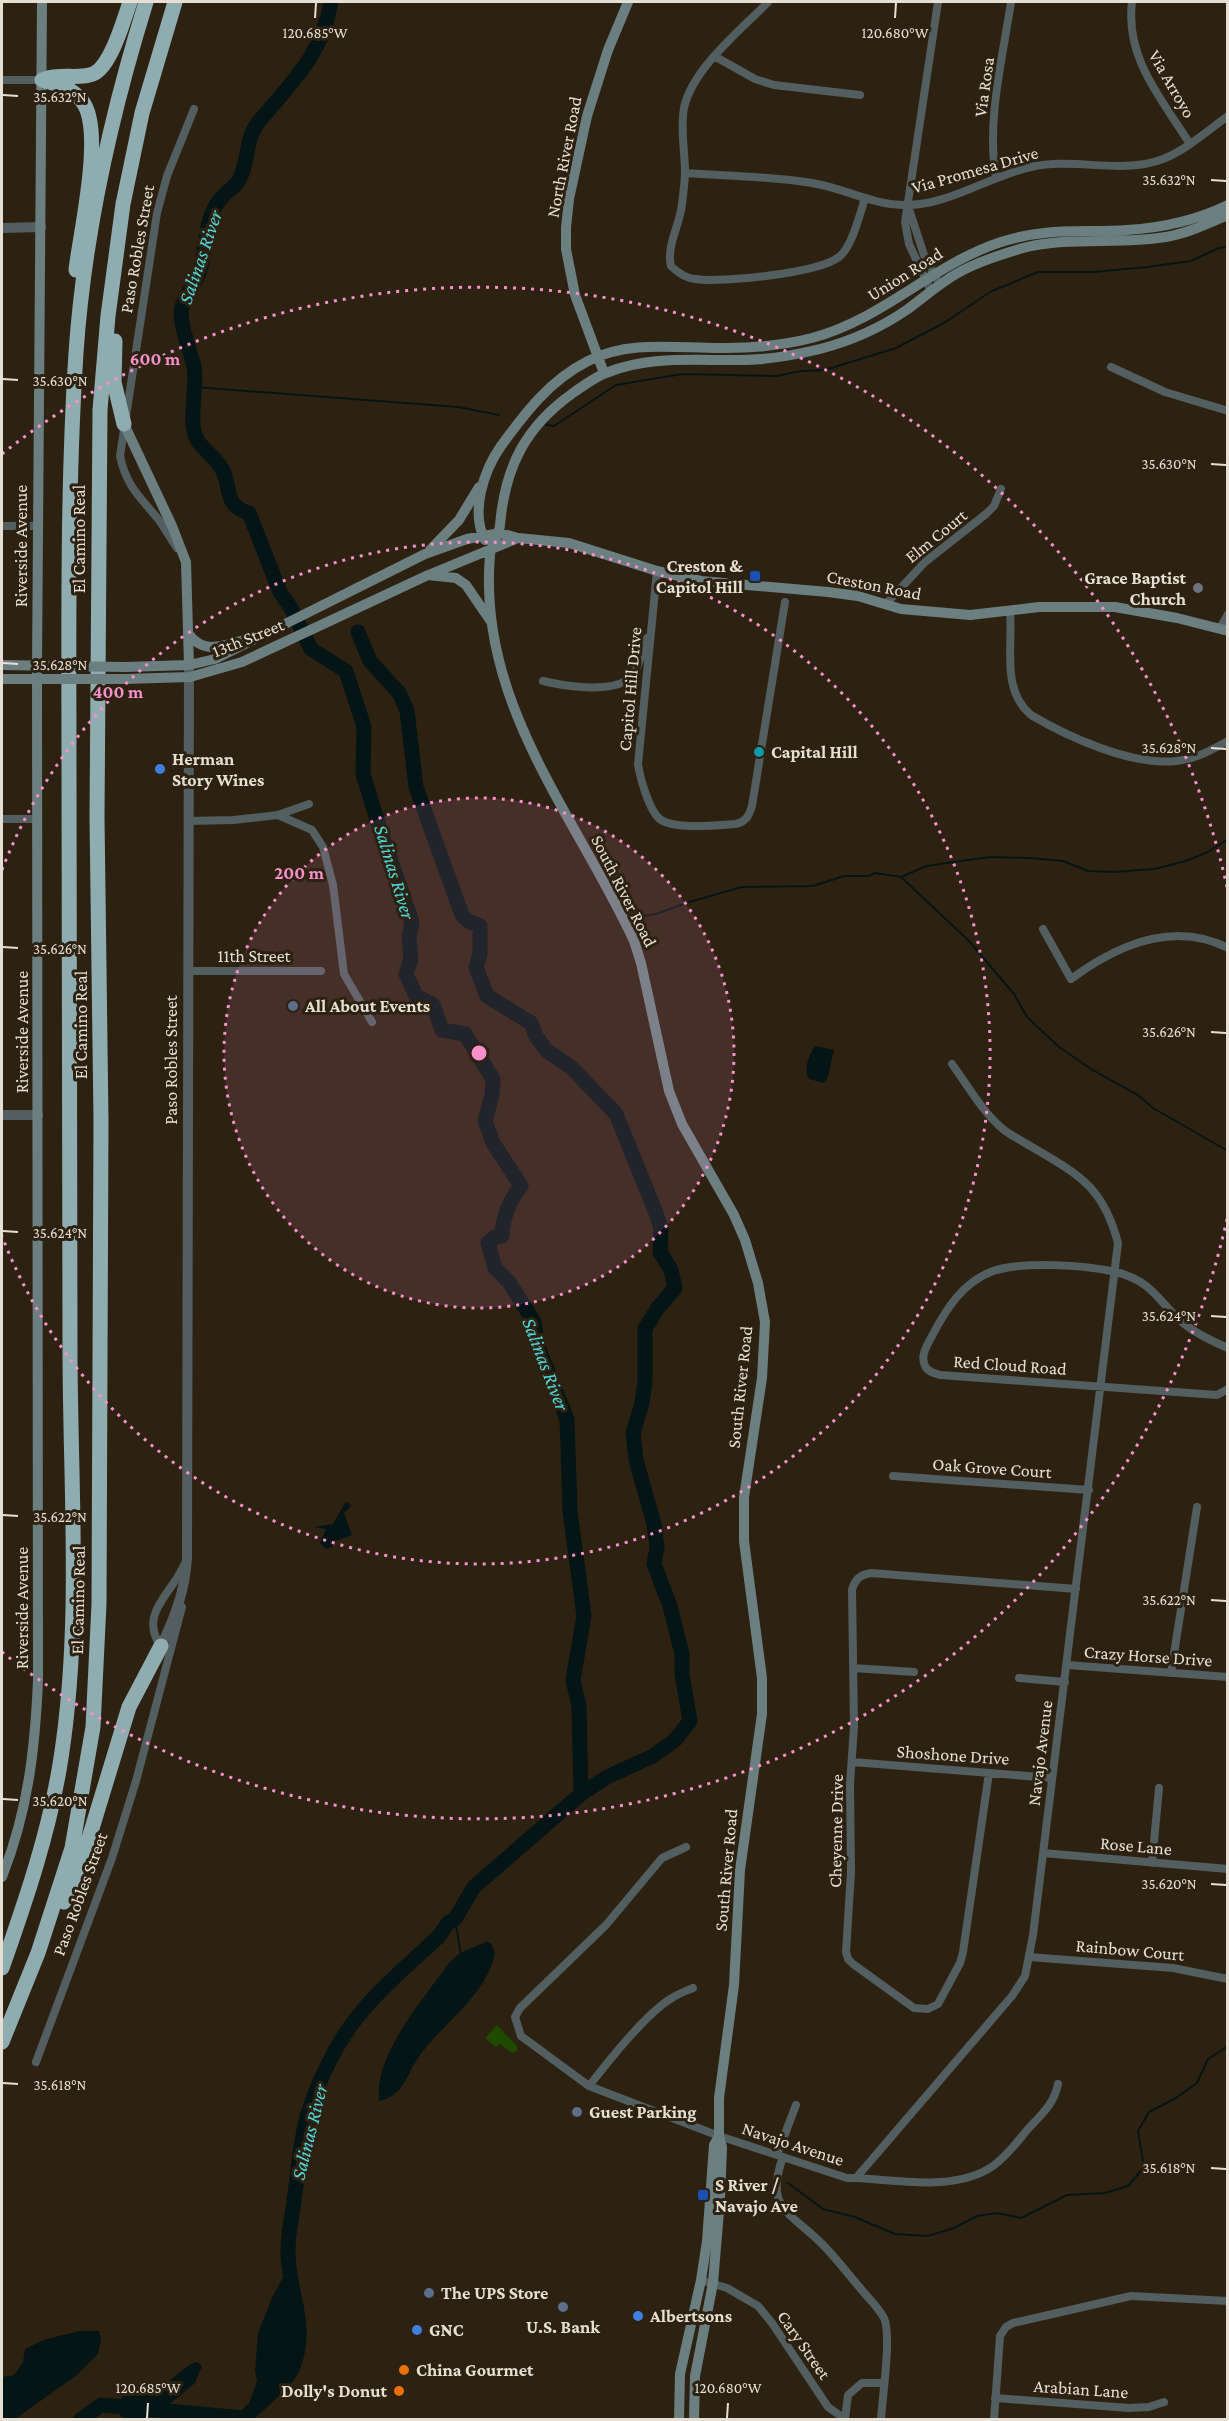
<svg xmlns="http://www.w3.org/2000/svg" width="1229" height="2421" font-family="'Crimson Pro',serif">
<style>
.green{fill:#1e4a00}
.water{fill:#051516}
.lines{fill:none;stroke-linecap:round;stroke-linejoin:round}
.stream{stroke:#051516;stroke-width:2}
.river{stroke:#051516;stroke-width:15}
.minor{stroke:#525e5f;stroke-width:8}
.tertiary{stroke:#525e5f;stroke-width:10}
.secondary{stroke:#6b7e80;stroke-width:10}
.motorway{stroke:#8fadb0;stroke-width:15}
.secondary-bridge{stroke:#6b7e80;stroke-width:10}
.ticks{fill:none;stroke:#e6dfd4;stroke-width:2}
.ring{fill:none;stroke:#f890cc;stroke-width:3;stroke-dasharray:3 6}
.transit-dot{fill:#1a4fb4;stroke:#2d2212;stroke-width:2}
.worship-dot{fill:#6b7280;stroke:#2d2212;stroke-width:2}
.culture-dot{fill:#0f9aa8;stroke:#2d2212;stroke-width:2}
.shop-dot{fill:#3f7fe0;stroke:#2d2212;stroke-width:2}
.service-dot{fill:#5c6f8a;stroke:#2d2212;stroke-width:2}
.food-dot{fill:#e8710a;stroke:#2d2212;stroke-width:2}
.labels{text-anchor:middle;stroke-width:6;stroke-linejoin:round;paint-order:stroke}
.street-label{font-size:18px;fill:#e6dfd4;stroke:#2d2212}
.poi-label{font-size:18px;font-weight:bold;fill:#e6dfd4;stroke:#2d2212;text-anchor:start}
.water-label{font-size:20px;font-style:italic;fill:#4fd8dd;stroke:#2d2212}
.ticks-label{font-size:15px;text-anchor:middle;fill:#e6dfd4;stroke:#2d2212;stroke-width:6;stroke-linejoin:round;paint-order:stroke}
.centre{fill:#f890cc;stroke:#2d2212;stroke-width:3}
.ring-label{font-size:18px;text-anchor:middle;font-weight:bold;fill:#f890cc;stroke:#2d2212;stroke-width:6;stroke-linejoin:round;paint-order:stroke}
</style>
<rect width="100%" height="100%" fill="#2d2212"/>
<path class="green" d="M497 2025 517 2046V2051L512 2053 500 2044 496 2047 485 2038Z"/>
<path class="water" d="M331 24C333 42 315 59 303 70 304 53 313 29 331 24Z
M815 1046 834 1050 828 1077 824 1083 809 1079C803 1069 809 1055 815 1046Z
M348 1502 351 1506 344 1513 352 1535 333 1542 332 1547 326 1549 320 1543 326 1529 314 1527 333 1524 345 1503Z
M486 1942 491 1943 495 1953C486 1997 442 2023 418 2058 411 2068 407 2081 399 2090 394 2095 386 2100 379 2101 374 2054 423 2000 449 1963L460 1953Z
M289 2266 300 2321 297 2352 291 2372 244 2418 257 2381 255 2371 258 2333 272 2298Z
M79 2331H99L101 2339 98 2354 77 2375 15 2419H2V2377L14 2375 23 2362 25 2349 43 2340Z
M197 2362 202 2366 195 2383 159 2413 145 2419H123L118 2412 123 2393C134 2388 145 2392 156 2388 172 2384 181 2366 197 2362Z"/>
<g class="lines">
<path class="stream" d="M195 387 458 407 499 415
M544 424 554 426 616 385 682 374 777 376 801 371 825 370 896 348 944 323 990 292 1038 272H1094L1147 267 1191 261 1219 248 1228 247
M901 877 969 941 1014 994 1027 1017 1059 1047 1091 1069 1138 1095 1153 1108 1228 1151
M628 922 637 917 656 914 689 902 742 887 813 886 844 876H869L875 873 901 877 926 866 989 857 1030 858 1063 861 1088 871 1114 872 1154 869 1186 861 1208 852 1228 839
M455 1919 461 1955
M788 2183 823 2209 855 2217 895 2234 928 2236 954 2228 977 2216 997 2213 1021 2218 1067 2195 1105 2193 1128 2186 1144 2167 1138 2131 1149 2112 1176 2098 1197 2083 1208 2059 1228 2046"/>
<path class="river" d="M358 632 370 661 400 694 407 711 416 787 462 915 468 921 480 926V954L476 967 487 996 531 1023 536 1036 546 1050 572 1068 616 1114 656 1213 661 1228 660 1252 671 1270 675 1288 657 1309 645 1329V1381L642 1403 633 1433 636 1460 654 1524 657 1547 654 1564 670 1606 682 1654V1674L690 1721 675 1740 653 1756 607 1777 581 1794
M80 2420 101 2405 244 2418C254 2408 288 2380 292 2369 308 2330 293 2304 289 2266 286 2246 290 2228 293 2208 298 2176 299 2145 308 2113 318 2083 333 2050 352 2024 376 1991 410 1964 439 1936L448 1923 455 1919 474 1887 581 1794 579 1706 573 1680 584 1616 570 1511 567 1419 538 1347 534 1322 509 1282 495 1268 488 1243 495 1237 502 1236C503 1216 509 1202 521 1186L493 1143 485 1121 492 1095 493 1079 465 1034 442 1030 433 1005 416 996 406 974 411 959 409 938 412 922 379 826 363 774 364 727 346 671 311 649 291 608 280 592 249 513C220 505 234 482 218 463 212 455 201 448 197 439 187 423 198 387 194 367 190 349 182 333 181 314 181 300 194 286 199 273 206 252 204 228 215 207 222 193 234 189 239 180 249 163 245 140 257 124 291 82 321 58 331 2"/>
<path class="minor" d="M768 2C741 30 692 69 684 108 680 130 685 151 685 172 685 183 683 194 682 204 680 225 666 246 671 266 678 273 685 278 695 279 723 283 818 273 839 257 852 247 860 214 865 198
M1132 2C1125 58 1161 98 1190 144
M716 57 755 79 774 85 860 95
M2 80H42
M685 173C727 176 771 176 812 183 844 188 872 205 905 205 947 206 990 176 1031 167 1074 157 1121 175 1163 159 1186 150 1207 131 1228 116
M996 176C986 123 1003 56 1011 2
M908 206 925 258 940 285
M931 291 909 244 905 222 938 2
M1111 367 1165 392 1228 411
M2 526H38
M177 548C171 539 165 529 159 520 141 498 126 486 120 456L157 213 167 176 194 109
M657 571 638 764C640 777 649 812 661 820 677 830 717 825 736 824 747 821 749 815 752 806L785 602
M886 604 925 562 986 514 994 506 1001 489
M1010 612C1013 647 1001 690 1031 715 1068 737 1132 766 1176 761 1196 759 1211 750 1228 741
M1220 628 1228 614
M543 681C564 686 608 693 627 680 638 672 643 651 647 638
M278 815 312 830 323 847 333 885 344 974 372 1022
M2 819H38
M188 821 233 820 278 815 309 804
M1043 929 1071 979C1117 945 1173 920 1228 948
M188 971H321
M1228 1348C1214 1342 1200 1336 1187 1326 1159 1305 1156 1282 1116 1272 1085 1265 1023 1261 993 1271 963 1282 946 1309 932 1336 927 1345 920 1356 925 1366 928 1372 934 1373 940 1375L1217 1395 1228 1389
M893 1476 1089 1490
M161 1647C138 1613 172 1594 184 1565
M1067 1665 1228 1677
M853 1668 914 1672
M1171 1673 1197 1507
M1019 1678 1065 1682
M852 1762 1052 1778
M989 1773 963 1952 960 1963 938 2004 928 2009 914 2008 853 1964 848 1959 846 1952 851 1872 850 1784 854 1727 852 1590C855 1579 860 1575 871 1573L1076 1589
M686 1847 662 1858 606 1925 520 2008 515 2017 521 2036 589 2086 719 2136 847 2178H856L1012 1996 1025 1976 1033 1935 1118 1243C1103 1186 1079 1175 1032 1147 1022 1141 1012 1136 1004 1130 983 1113 968 1086 952 1064
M1043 1853 1228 1869
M1152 1863 1159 1788
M1029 1957 1173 1968 1228 1979
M36 2062 112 1858 136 1781 182 1607
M589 2086C608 2062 646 2013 672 1998 678 1994 686 1991 693 1988
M777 2155 796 2105
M783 2157C765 2206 787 2211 818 2240 834 2255 847 2273 861 2289 868 2298 879 2308 884 2318 892 2335 882 2399 881 2420
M856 2178C899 2180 955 2192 993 2166 1007 2156 1017 2142 1028 2129 1042 2114 1054 2104 1058 2084
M701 2280 727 2288 758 2306 772 2323 828 2407 845 2419 848 2395 862 2383H883
M995 2398 1129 2408 1149 2407 1164 2402
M994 2420 1000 2336 1006 2327 1013 2323 1131 2296 1228 2301"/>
<path class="tertiary" d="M2 228 41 227
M2 1115H38
M161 1646C175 1617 185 1591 187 1558L189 665"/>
<path class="secondary" d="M604 373 575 295 566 249V227L569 199 587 116 608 50 628 2
M124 424 172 526 186 562 189 665
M485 540C470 512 484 470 501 446 525 413 550 380 588 361 630 339 681 349 726 348 755 348 784 345 812 338 885 318 933 264 1001 242 1047 227 1081 233 1127 230 1161 228 1197 220 1228 205
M430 550 459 520 479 487
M428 575 456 578 466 585 492 623
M188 633C203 655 223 646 244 640
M2 665 60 666
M125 667 189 665 215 659 425 554 467 539 500 533 518 538 569 543 657 571 701 581 828 592 858 596 901 609 970 615 1039 607H1115L1177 618 1228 631
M2 679H60
M124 679 190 677 242 662 426 576 518 538
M2 1877C28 1811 35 1750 38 1680L37 666 42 2
M679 2420 680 2374 701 2280 707 2241 714 2145 719 2136
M694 2420 695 2376 713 2283 720 2199 722 2147 719 2136V2098L734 1985 740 1870 762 1714V1678L744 1541V1497L762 1378 765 1322 758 1283 745 1240 734 1215 682 1124 669 1091 641 963 634 941C576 816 477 703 490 555 491 544 499 536 500 525 505 467 525 427 573 393 583 386 595 377 606 373 650 355 697 361 742 360 768 360 795 355 820 349 851 341 882 327 908 309 924 297 939 284 956 274 977 262 1000 255 1023 248 1070 236 1119 245 1166 237 1188 233 1207 224 1228 215"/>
<path class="motorway" d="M45 79C60 73 82 80 95 73 112 63 124 19 130 2
M42 80C57 84 72 88 82 101 105 129 80 233 76 270
M115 341 114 382 124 424
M64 1902 86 1848 129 1707 161 1646
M2 1968C26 1900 50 1830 61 1758 82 1623 70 1485 70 1349 69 1157 69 964 69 771 69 632 67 492 76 353 84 234 111 115 146 2
M2 2042 38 1953 72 1848 93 1727 99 1604 101 1120 97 817 100 410 108 316 123 204 142 113 175 2"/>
<path class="secondary-bridge" d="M60 666 125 667
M60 679H124"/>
</g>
<path class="ticks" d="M315 18 316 3M895 18 896 3M3 95 18 96M1211 180 1226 181M3 379 18 380M1211 464 1226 465M3 663 18 664M1211 748 1226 749M3 947 18 948M1211 1032 1226 1033M3 1231 18 1232M1211 1316 1226 1317M3 1515 18 1516M1211 1600 1226 1601M3 1799 18 1800M1211 1884 1226 1885M3 2083 18 2084M1211 2168 1226 2169M147 2418 148 2403M727 2418 728 2403"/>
<circle cx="479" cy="1053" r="255" fill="#f890cc" fill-opacity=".12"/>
<g class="ring">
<circle cx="479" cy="1053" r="255"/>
<path d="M2 870A511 511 0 1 1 2 1236"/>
<path d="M1227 1219A766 766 0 0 1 2 1652M2 454A766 766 0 0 1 1227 887"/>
</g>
<g class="transit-dot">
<rect x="749" y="570" width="12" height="12" rx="3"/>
<rect x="697" y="2189" width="12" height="12" rx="3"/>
</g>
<circle class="worship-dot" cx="1198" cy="588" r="6"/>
<circle class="culture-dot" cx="759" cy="752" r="6"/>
<g class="shop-dot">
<circle cx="160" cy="769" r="6"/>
<circle cx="638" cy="2316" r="6"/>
<circle cx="417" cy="2330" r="6"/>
</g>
<g class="service-dot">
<circle cx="293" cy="1006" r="6"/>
<circle cx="577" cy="2112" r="6"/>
<circle cx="429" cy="2293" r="6"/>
<circle cx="563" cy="2307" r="6"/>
</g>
<g class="food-dot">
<circle cx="404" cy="2370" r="6"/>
<circle cx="399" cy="2391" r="6"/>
</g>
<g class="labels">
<g class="street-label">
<text transform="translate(1172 84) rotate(60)" y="6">Via Arroyo</text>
<text transform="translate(984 87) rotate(-82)" y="6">Via Rosa</text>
<text transform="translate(564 157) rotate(-79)" y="6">North River Road</text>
<text transform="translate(975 170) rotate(-16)" y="6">Via Promesa Drive</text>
<text transform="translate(137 249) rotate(-80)" y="6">Paso Robles Street</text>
<text transform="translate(905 274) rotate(-32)" y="6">Union Road</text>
<text transform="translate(936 536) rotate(-39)" y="6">Elm Court</text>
<text transform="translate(79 539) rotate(-90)" y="6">El Camino Real</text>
<text transform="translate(21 546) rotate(-90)" y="6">Riverside Avenue</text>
<text transform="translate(874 585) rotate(11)" y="6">Creston Road</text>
<text transform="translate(248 638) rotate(-22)" y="6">13th Street</text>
<text transform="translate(630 689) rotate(-85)" y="6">Capitol Hill Drive</text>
<text transform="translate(624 891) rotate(63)" y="6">South River Road</text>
<text x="254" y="962">11th Street</text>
<text transform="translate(81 1025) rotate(-90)" y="6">El Camino Real</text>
<text transform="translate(22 1032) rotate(-90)" y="6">Riverside Avenue</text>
<text transform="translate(171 1060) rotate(-90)" y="6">Paso Robles Street</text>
<text transform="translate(1010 1365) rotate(4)" y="6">Red Cloud Road</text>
<text transform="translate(740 1387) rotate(-84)" y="6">South River Road</text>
<text transform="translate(992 1468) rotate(4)" y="6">Oak Grove Court</text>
<text transform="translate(78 1600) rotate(-89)" y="6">El Camino Real</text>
<text transform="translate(22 1608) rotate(-90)" y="6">Riverside Avenue</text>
<text transform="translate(1148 1656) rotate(4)" y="6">Crazy Horse Drive</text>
<text transform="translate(1040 1753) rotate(-83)" y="6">Navajo Avenue</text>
<text transform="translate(953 1755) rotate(4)" y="6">Shoshone Drive</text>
<text transform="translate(836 1831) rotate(-89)" y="6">Cheyenne Drive</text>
<text transform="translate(1136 1846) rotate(5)" y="6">Rose Lane</text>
<text transform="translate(726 1870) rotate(-85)" y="6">South River Road</text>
<text transform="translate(80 1894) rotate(-70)" y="6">Paso Robles Street</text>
<text transform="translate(1130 1950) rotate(5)" y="6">Rainbow Court</text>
<text transform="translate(793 2144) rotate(18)" y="6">Navajo Avenue</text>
<text transform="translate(804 2345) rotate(55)" y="6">Cary Street</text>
<text transform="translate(1081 2389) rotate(4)" y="6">Arabian Lane</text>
</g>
<g class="poi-label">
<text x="743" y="572" text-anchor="end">Creston &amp;<tspan x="743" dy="21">Capitol Hill</tspan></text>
<text x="1186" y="584" text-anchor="end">Grace Baptist<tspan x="1186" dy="21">Church</tspan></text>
<text x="771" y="758">Capital Hill</text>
<text x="172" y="765">Herman<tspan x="172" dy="21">Story Wines</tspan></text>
<text x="305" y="1012">All About Events</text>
<text x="589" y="2118">Guest Parking</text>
<text x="715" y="2191">S River /<tspan x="715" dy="21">Navajo Ave</tspan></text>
<text x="441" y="2299">The UPS Store</text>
<text x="650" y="2322">Albertsons</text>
<text x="563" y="2333" text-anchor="middle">U.S. Bank</text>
<text x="429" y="2336">GNC</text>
<text x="416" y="2376">China Gourmet</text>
<text x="387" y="2397" text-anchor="end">Dolly's Donut</text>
</g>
<g class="water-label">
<text transform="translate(200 257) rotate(-71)" y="7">Salinas River</text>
<text transform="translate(395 872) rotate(73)" y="7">Salinas River</text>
<text transform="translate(546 1364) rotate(69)" y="7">Salinas River</text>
<text transform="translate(309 2132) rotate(-76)" y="7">Salinas River</text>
</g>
</g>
<g class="ticks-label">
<text x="315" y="38">120.685°W</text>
<text x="895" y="38">120.680°W</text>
<text x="60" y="102">35.632°N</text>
<text x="1169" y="185">35.632°N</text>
<text x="60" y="386">35.630°N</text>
<text x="1169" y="469">35.630°N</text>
<text x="60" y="670">35.628°N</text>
<text x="1169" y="753">35.628°N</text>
<text x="60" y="954">35.626°N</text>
<text x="1169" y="1037">35.626°N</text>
<text x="60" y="1238">35.624°N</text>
<text x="1169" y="1321">35.624°N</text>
<text x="60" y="1522">35.622°N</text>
<text x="1169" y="1605">35.622°N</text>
<text x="60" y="1806">35.620°N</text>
<text x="1169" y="1889">35.620°N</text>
<text x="60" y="2090">35.618°N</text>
<text x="1169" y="2173">35.618°N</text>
<text x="148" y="2393">120.685°W</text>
<text x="728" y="2393">120.680°W</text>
</g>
<circle cx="479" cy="1053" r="9" class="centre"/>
<g class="ring-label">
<text x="155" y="365">600 m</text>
<text x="118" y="698">400 m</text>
<text x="299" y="879">200 m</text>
</g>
<rect width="1229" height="2421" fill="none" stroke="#e6dfd4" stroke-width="6"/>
</svg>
